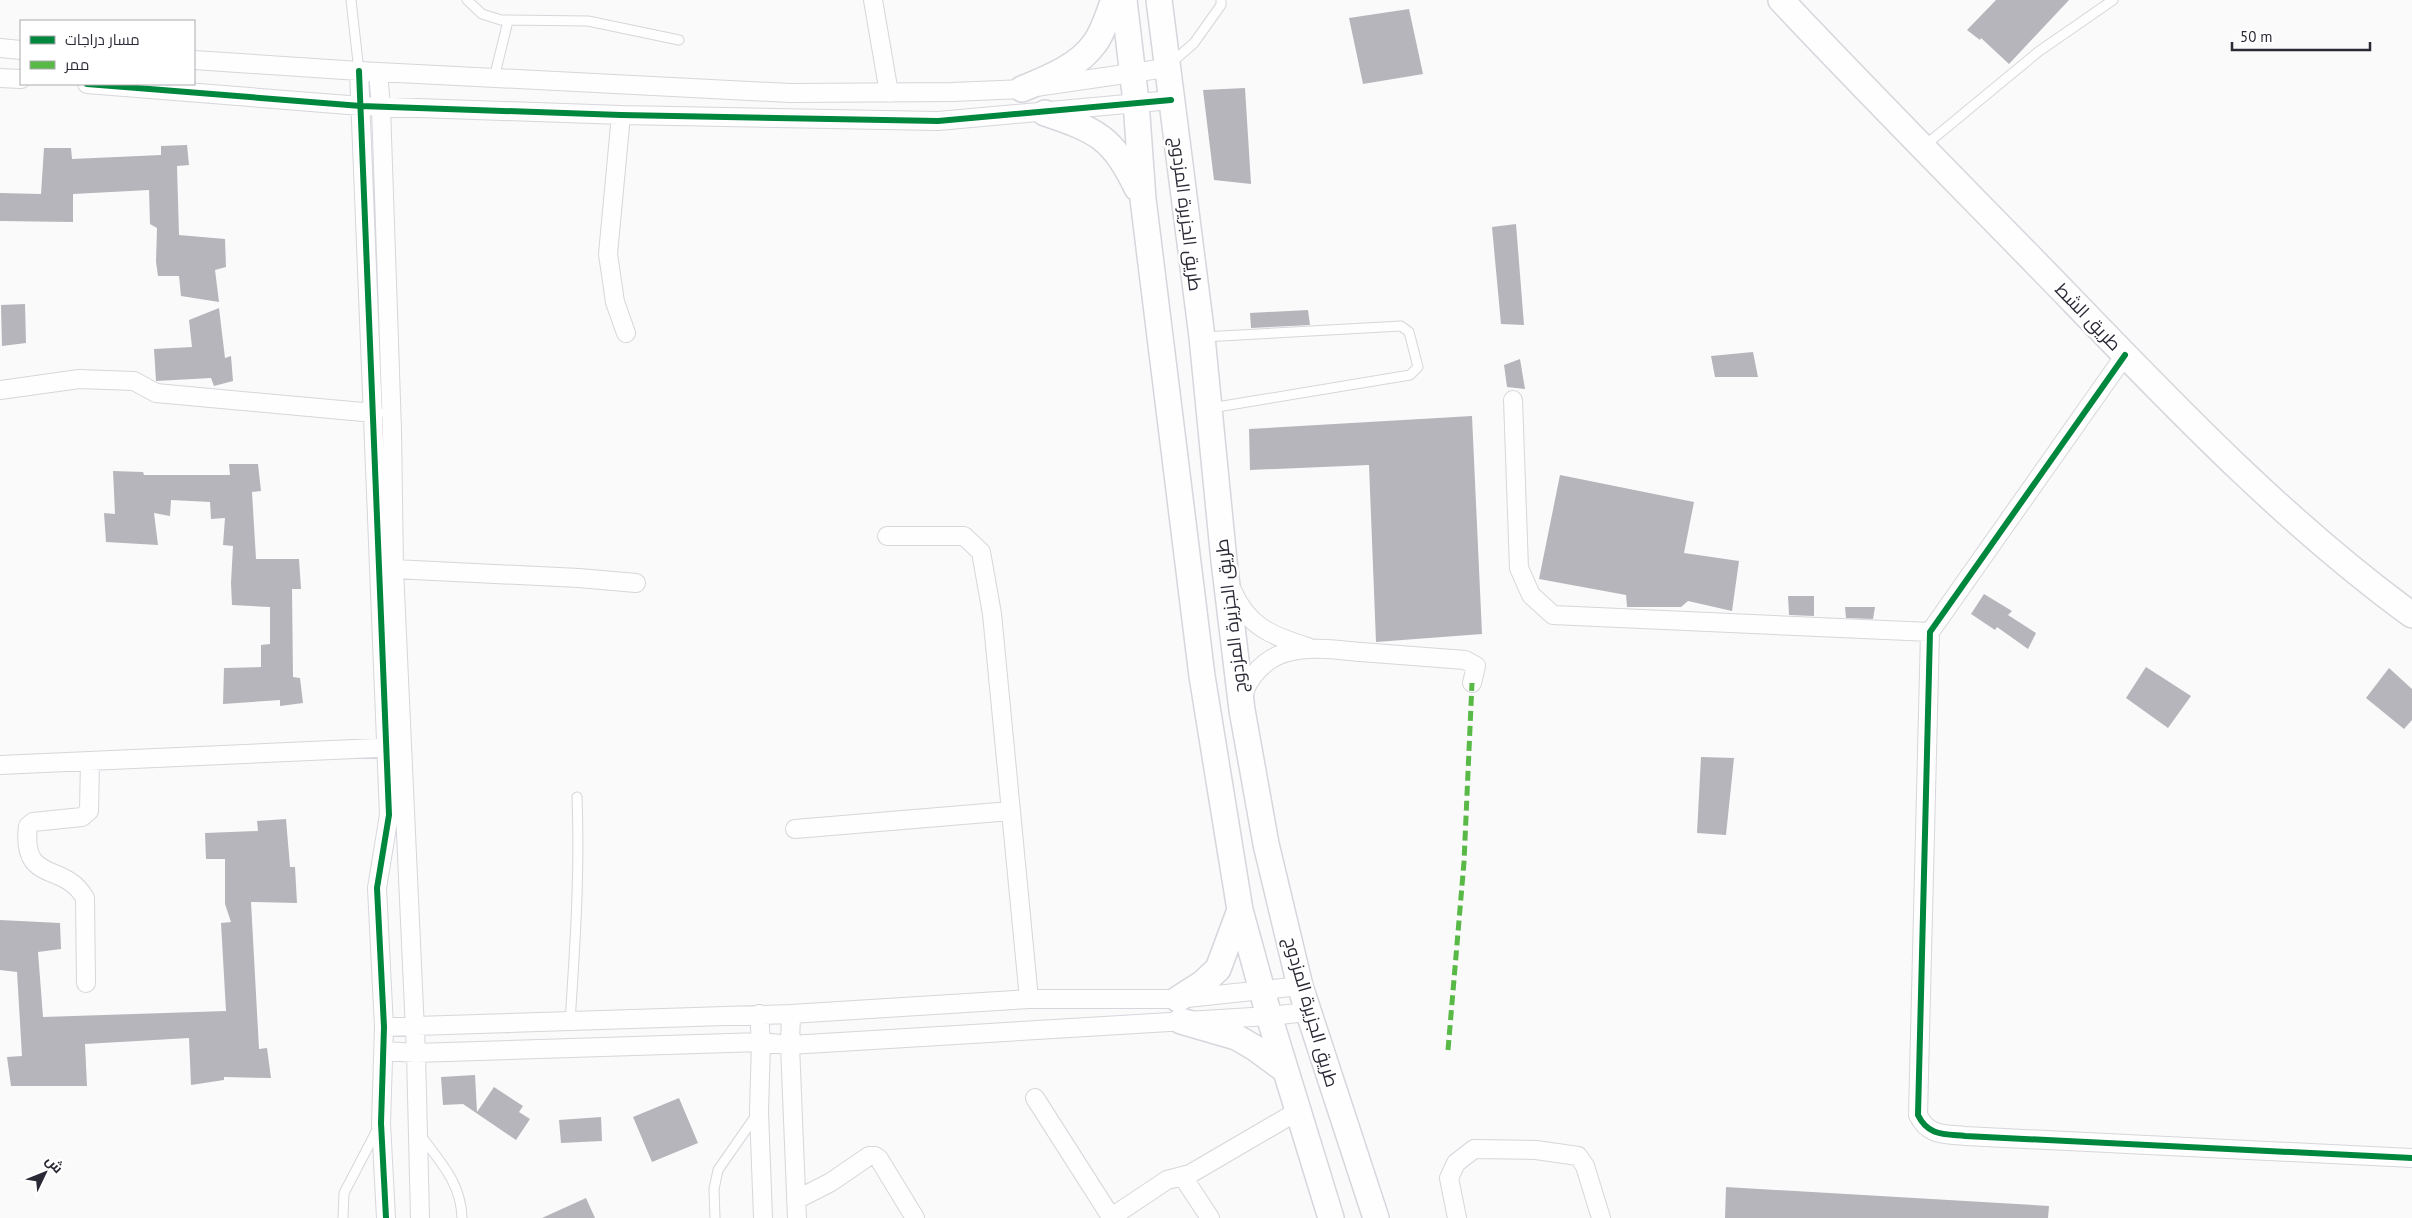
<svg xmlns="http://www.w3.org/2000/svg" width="2412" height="1218" font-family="'PT Sans',Cairo,sans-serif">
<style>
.building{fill:#b6b5bb}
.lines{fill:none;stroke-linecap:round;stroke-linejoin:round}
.service-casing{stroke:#d6d6dc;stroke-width:11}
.minor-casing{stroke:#d6d6dc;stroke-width:20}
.secondary-casing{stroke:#d6d6dc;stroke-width:28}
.service{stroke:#fefefe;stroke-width:9}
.minor{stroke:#fefefe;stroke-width:18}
.secondary{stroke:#fefefe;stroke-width:25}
.quiet{stroke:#58b947;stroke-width:5;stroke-dasharray:10 5;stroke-linecap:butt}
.cycleway-casing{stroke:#fff;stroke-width:9}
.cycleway{stroke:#00873e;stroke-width:6}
.labels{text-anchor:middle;stroke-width:5;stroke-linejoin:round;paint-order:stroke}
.street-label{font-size:18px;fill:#2a2a36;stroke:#fff}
</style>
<rect width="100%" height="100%" fill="#fafafa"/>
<path class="building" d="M1996 0H2069L2009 64 1981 38 1980 40 1967 30Z
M1409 9 1423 74 1363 84 1349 18Z
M1245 88 1251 184 1214 180 1203 90Z
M187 145 189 165 177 166 179 235 225 239 226 267 215 270 219 302 181 296 179 276H158L156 262 157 228 150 224 149 190 73 194V222L0 221V193L41 194 44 148H71L72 159 161 155V146Z
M1516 224 1524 325 1501 324 1492 227Z
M25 304 26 343 2 346 1 305Z
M219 308 225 358 231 356 233 381 214 386 211 378 156 381 154 349 192 347 189 320Z
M1308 310 1310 325 1251 328 1250 313Z
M1753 352 1758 377H1715L1711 356Z
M1520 359 1525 389 1507 387 1504 365Z
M1472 416 1482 634 1376 642 1369 465 1250 470 1249 429Z
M229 464H258L261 491 252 492 256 559H299L301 589H292L293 677 300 678 303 703 280 706V700L223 704 224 668 261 667V645L270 644V607L232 605 231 583 233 546 223 545 225 518 211 519 210 502 171 500 170 516 154 513 158 545 106 542 104 513 115 514 113 471 143 472 144 475H230Z
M1560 475 1694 502 1684 553 1739 561 1732 611 1688 601 1681 607H1627L1626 595 1539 579Z
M1984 594 2012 611 2008 615 2036 633 2028 649 1997 627 1995 630 1971 614Z
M1788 596H1814V616L1789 615Z
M1845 607H1875L1873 619 1846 618Z
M2146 667 2191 696 2168 728 2126 698Z
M2389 668 2412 689V720L2404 729 2366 698Z
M1701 757 1734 758 1726 835 1697 833Z
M286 819 290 867H295L297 903 251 902 259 1049 267 1048 271 1078 224 1077V1080L191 1085 189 1038 85 1044 87 1086H11L7 1057 22 1056 17 972 0 970V920L60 923 61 949 38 952 43 1017 226 1011 221 923 231 922 225 904V859H206L205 833 258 831 257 821Z
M475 1075 477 1112 494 1087 523 1106 519 1112 530 1119 516 1140 463 1104 443 1105 441 1077Z
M679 1098 698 1143 652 1162 633 1117Z
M601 1117 602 1141 561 1143 559 1120Z
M1726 1187 2049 1206 2048 1218H1725Z
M586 1198 595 1218H542Z"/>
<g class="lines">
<g class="service-casing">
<path id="service" d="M351 0 359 71
M467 0 482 14 501 20 588 21 679 40
M1171 63 1194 43 1221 5V0
M494 78 508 21
M1923 147 2038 52 2113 0
M1203 337 1401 326 1409 332 1418 367 1410 375 1211 408
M570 1022C575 947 580 872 577 797
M421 1136C441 1163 461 1183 462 1218
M343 1218 344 1193 378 1128
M715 1218 714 1189 718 1170 757 1114"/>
</g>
<g class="minor-casing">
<path id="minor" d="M873 0 889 93
M0 48 21 50
M194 60 359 71 790 93 952 92 1022 89 1166 68
M359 71 389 815 377 888 384 1027 381 1123 386 1218
M378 72 381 107 392 430 394 569 416 1053 384 1051
M0 78 21 79
M87 84 361 106 621 115 938 121 1171 100
M621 115 608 254 615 302 626 333
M2125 355 1930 632 1918 1115C1928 1136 1944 1134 1965 1136L2412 1158
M0 390 79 379 134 381 156 393 374 413
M1513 400 1519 568 1531 595 1553 615 1930 632
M887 536H964L981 552 992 614 1029 999
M394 569 579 578 636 583
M1232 590C1248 627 1272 636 1308 647
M1243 699C1246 677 1267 657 1288 652 1312 646 1337 650 1361 652 1396 655 1430 657 1465 660L1476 666 1472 683
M0 765 399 747
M795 829 1010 811
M86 983 85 898C64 861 21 885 28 826L33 822 82 817 89 811 90 761
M759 1014 761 1042 759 1112 763 1218
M384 1027 791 1014 1029 999H1178L1300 986
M1035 1098 1111 1217
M1183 1177 1210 1218
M796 1200 831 1182 869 1156H875L879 1159 915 1218
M420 1218 416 1053 761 1042 790 1045 791 1014
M797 1218 790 1045 1269 1016 1308 1012
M1110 1218 1167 1180 1190 1174 1298 1111
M1457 1218 1449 1178 1456 1163 1474 1149 1536 1150 1578 1156 1585 1166 1601 1218"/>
</g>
<g class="secondary-casing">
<path id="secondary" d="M1124 0 1136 102 1143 199 1202 676 1240 910 1269 1016 1331 1218
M1159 0 1202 337 1224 561 1242 710 1266 844 1300 986 1376 1218
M1781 0C1875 100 1972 197 2068 296 2176 408 2286 523 2412 615
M1022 89C1048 78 1078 67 1095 43 1104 31 1108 14 1114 0
M1045 113C1098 131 1112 137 1137 188
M1178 999 1203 983 1218 969 1240 910
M1181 1021 1236 1037 1255 1048 1285 1070"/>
</g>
<use href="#service" class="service"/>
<use href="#minor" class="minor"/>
<use href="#secondary" class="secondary"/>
<path class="quiet" d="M1448 1050 1464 862 1472 683"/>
<g class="cycleway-casing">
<path id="cycleway" d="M359 71 389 815 377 888 384 1027 381 1123 386 1218
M87 84 361 106 621 115 938 121 1171 100
M2125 355 1930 632 1918 1115C1928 1136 1944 1134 1965 1136L2412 1158"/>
</g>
<use href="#cycleway" class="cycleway"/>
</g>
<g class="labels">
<g class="street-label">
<text transform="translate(1186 214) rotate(83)" y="6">طريق الجزيرة المزدوج</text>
<text transform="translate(2088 317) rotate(46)" y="6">طريق الشط</text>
<text transform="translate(1231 616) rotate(-97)" y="6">طريق الجزيرة المزدوج</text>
<text transform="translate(1311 1012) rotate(74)" y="6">طريق الجزيرة المزدوج</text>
</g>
</g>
<rect x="20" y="20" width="175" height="65" fill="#ffffff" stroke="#aaaaaf"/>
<rect x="30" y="36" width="25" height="8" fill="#00873e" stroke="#aaaaaf"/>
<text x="65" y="45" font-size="15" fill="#2a2a36">مسار دراجات</text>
<rect x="30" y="61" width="25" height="8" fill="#58b947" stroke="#aaaaaf"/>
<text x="65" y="70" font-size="15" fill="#2a2a36">ممر</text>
<g transform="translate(45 1173) rotate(47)" stroke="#ffffff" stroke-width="4" paint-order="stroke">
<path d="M0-4L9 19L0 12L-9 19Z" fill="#2a2a36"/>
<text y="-8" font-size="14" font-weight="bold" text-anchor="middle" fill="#2a2a36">ش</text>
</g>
<path d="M2232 42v8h138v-8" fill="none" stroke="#2a2a36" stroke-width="2.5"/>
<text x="2240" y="42" font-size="15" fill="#2a2a36" stroke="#ffffff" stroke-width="4" paint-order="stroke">50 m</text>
</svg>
